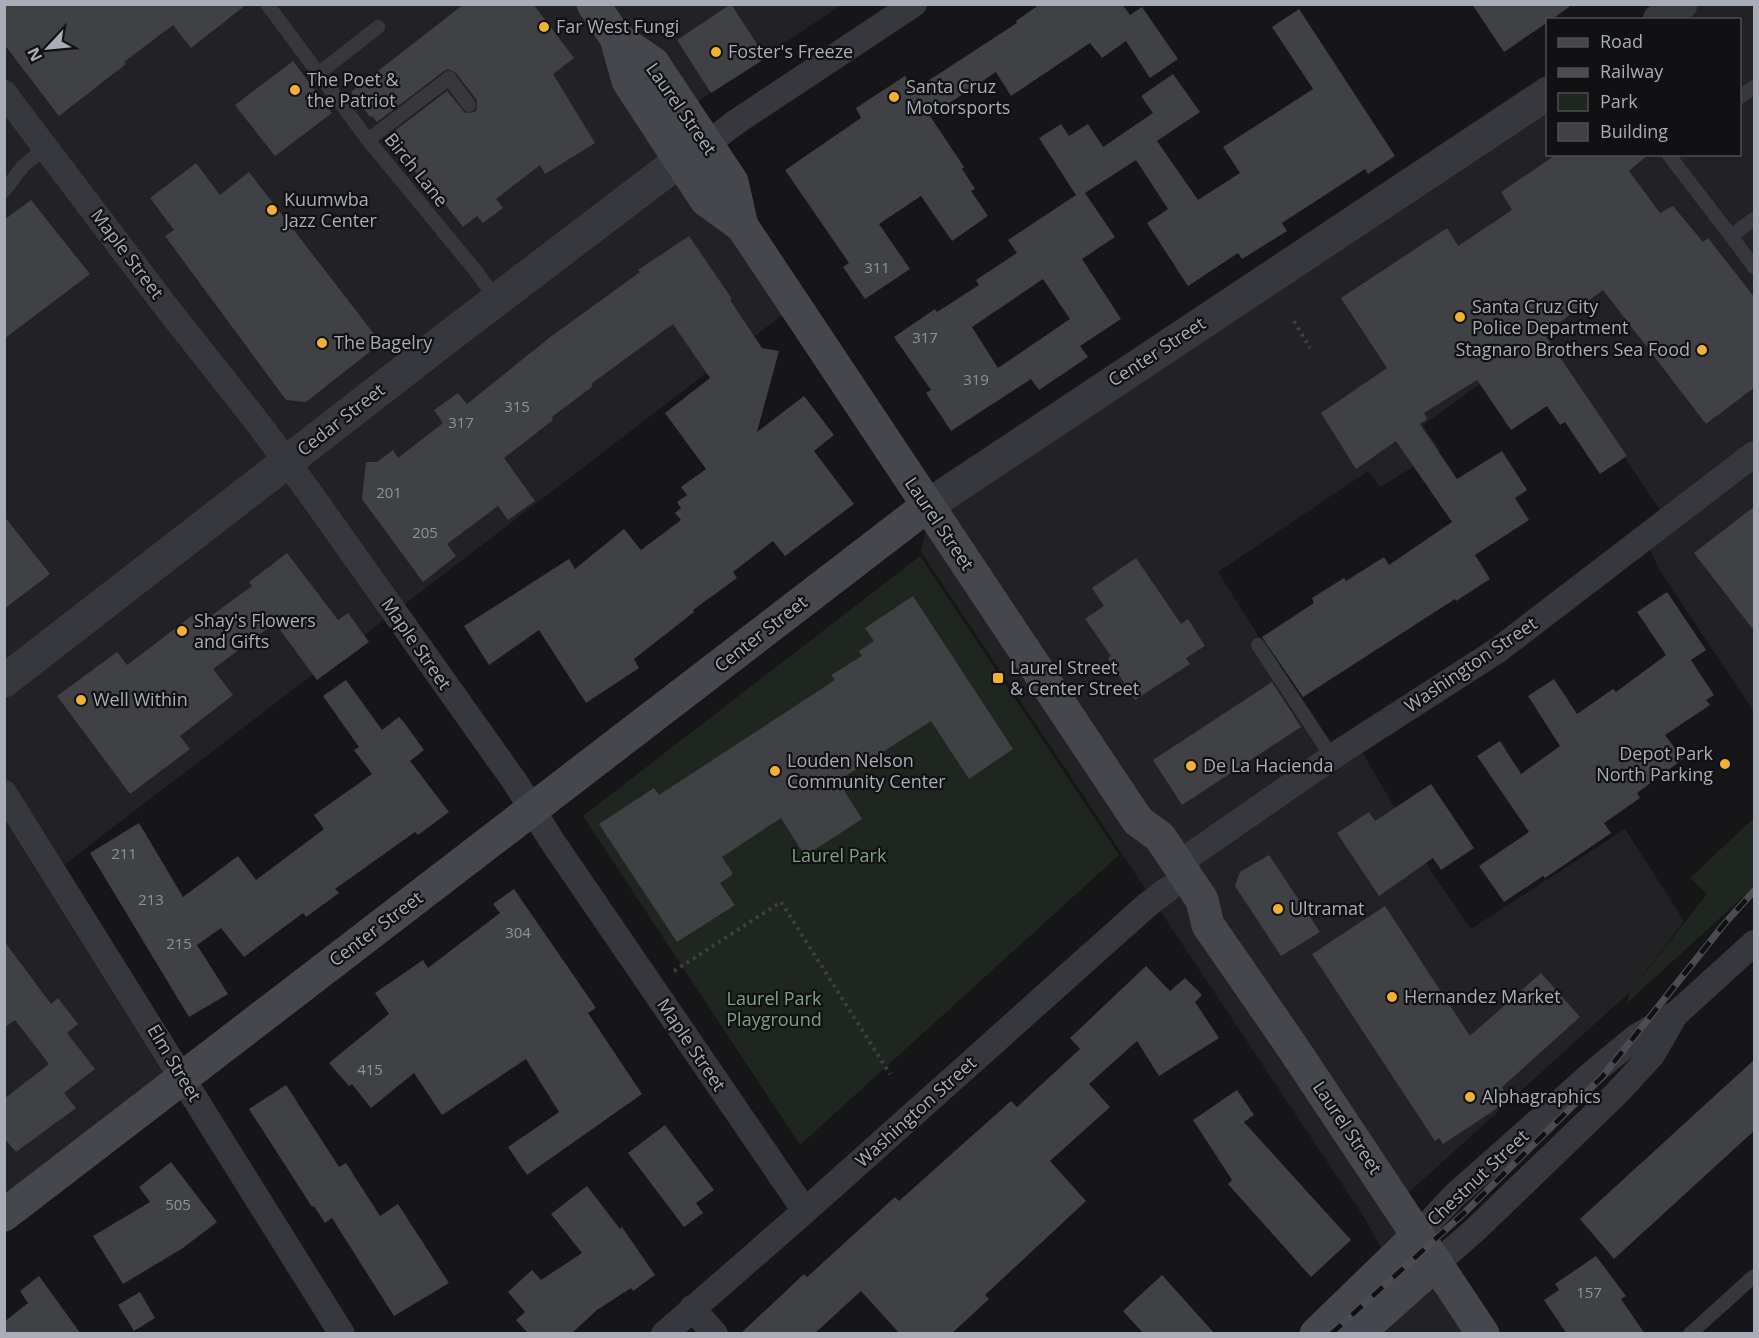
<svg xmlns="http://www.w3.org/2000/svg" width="1759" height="1338" font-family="'Open Sans',sans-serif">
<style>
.built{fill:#222225}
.green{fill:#1e261f}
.building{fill:#404145;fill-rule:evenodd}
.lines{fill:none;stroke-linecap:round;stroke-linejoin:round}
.path{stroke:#3d3f44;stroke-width:4;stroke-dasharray:3 4.5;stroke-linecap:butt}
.service{stroke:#37383d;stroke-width:14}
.minor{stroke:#37383d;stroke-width:26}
.tertiary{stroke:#37383d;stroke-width:33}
.secondary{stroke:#45474d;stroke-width:33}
.rail-casing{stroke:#4a4c52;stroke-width:7}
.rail{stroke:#111113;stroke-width:4.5;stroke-dasharray:14;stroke-linecap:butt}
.poi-dot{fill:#f2b134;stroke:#111113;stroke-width:2}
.labels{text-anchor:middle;stroke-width:4.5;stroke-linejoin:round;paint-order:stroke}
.number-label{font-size:15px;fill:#8e929b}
.poi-label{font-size:18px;fill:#a8adb8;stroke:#111113;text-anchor:start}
.street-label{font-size:18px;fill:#a8adb8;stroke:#111113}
.park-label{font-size:18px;fill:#7fa381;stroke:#111113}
</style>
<rect width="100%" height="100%" fill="#161618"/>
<path class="built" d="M5 5 840 6 679 114 802 300 56 871 179 1078 5 1214Z
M1681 5H1754V712L1660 571 1641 531 1663 515 1545 337 1423 425 1440 451 1380 487 1368 471 1218 572 1330 749 1352 734 1434 876 1471 929 1625 829 1684 921 1630 992 1407 1194 1498 1333H1312L1389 1262 1364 1217 921 552 933 497 1547 92 1548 154H1740V20L1658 19Z"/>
<path class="green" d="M920 556 1119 855 800 1145 583 816Z
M1754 818V887L1627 1003 1630 992 1707 894 1690 878Z"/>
<path class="building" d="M4 4H247L191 48 173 25 124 62 126 64 59 116 4 44Z
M464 4H533L574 58 553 74 595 143 545 174 540 165 496 199 503 208 483 223 477 216 463 227 426 180 423 182 388 136 447 91 465 113 475 112 477 108V100L456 73 448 69 444 71 377 122 372 116 370 117 351 92Z
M731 4 766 58 711 93 677 40Z
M1040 4H1122L1130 15 1142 7 1178 59 1150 78 1126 41 1102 58 1090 43 1011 96 996 72 930 116 964 167 962 169 975 189 971 191 988 216 952 241 921 196 879 224 910 269 865 299 843 267 849 263 785 170 861 118 856 108 905 76 914 90 1017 23 1016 21Z
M1472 4H1573L1551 20H1548V22L1504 52Z
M1299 9 1395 156 1368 174 1365 169 1282 223 1287 231 1242 259 1238 253 1188 286 1147 223 1168 209 1136 160 1085 193 1115 237 1082 259 1121 319 1080 346 1088 357 1039 390 1031 379 951 431 926 393 931 390 894 337 935 309 937 312 979 285 976 280 1017 253 1008 240 1076 195 1039 138 1061 124 1069 136 1088 124 1103 147 1153 113 1141 96 1173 74 1200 112 1157 141 1198 200 1240 173 1223 147 1313 89 1272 27ZM1043 279 1070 319 998 368 972 327Z
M293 61 332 113 275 156 235 105Z
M1557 154H1649L1629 171 1660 213 1673 206 1703 242 1708 238 1755 298V387L1706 424 1603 290 1544 334 1627 456 1600 474 1565 422 1560 425 1547 406 1511 430 1477 380 1424 413 1427 419 1420 424 1457 479 1502 451 1527 490 1515 498 1529 520 1475 555 1490 579 1456 601 1455 599 1303 697 1262 637 1314 603 1312 598 1344 578 1346 581 1384 557 1389 565 1452 522 1396 441 1356 469 1321 413 1387 368 1341 298 1447 228 1458 246 1512 210 1501 192Z
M196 163 220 195 249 172 381 343 306 402 286 400 165 236 174 230 150 198Z
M31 200 90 274 4 339V220Z
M689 236 732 299 730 300 762 348 779 351 757 432 804 396 834 435 814 451 854 504 785 556 773 541 733 572 737 578 693 610 694 612 634 659 639 668 586 703 539 630 489 665 464 626 569 559 575 569 624 529 641 550 681 520 675 513 681 508 677 502 687 495 681 487 706 469 665 413 710 378 673 324 591 384 593 386 552 417 553 420 504 458 535 501 508 520 498 506 447 544 456 556 423 582 362 499 366 462H377L393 450 398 458 443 423 434 410 458 393 467 404 549 338 640 272 638 270Z
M1755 506V632L1694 553Z
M4 516 50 574 4 609Z
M287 553 338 620 348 613 369 642 317 680 275 623 213 669 233 695 180 736 190 749 130 794 57 696 117 652 127 665 197 612 204 621 252 586 249 582Z
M1136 558 1181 624 1188 619 1205 646 1186 658 1190 664 1135 700 1108 658 1111 656 1085 619 1104 606 1092 588Z
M1667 592 1706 650 1691 660 1714 695 1706 700 1710 705 1665 735 1683 759 1637 793 1640 798 1604 823 1611 833 1545 878 1543 876 1504 902 1479 866 1529 832 1477 756 1500 741 1521 774 1560 746 1528 696 1554 679 1577 714 1613 689 1616 692 1666 655 1637 612Z
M913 596 1013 749 969 779 931 721 838 781 862 819 805 856 781 818 722 857 733 874 720 883 735 905 677 942 599 824 654 788 659 795 835 680 831 675 862 656 859 651 874 641 865 628Z
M346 680 382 730 399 717 403 721 424 750 410 761 449 812 418 835 415 832 335 889 339 893 306 917 303 913 244 957 221 928 197 945 228 994 189 1017 90 853 139 823 183 897 238 856 256 880 324 829 314 815 372 774 354 750 359 747 323 696Z
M1272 682 1301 727 1182 805 1153 760Z
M1431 784 1474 848 1441 870 1433 858 1379 896 1337 833 1369 812 1375 821Z
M1269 855 1320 932 1281 956 1235 886 1240 872Z
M514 889 596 1008 588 1013 642 1094 527 1175 508 1147 559 1112 526 1059 442 1115 414 1073 371 1108 352 1084 349 1086 329 1063 389 1014 375 993 423 960 428 968 500 913 493 904Z
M1385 906 1470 1036 1541 973 1580 1017 1502 1087 1510 1100 1443 1144 1439 1138 1435 1141 1312 954Z
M4 941 51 1004 58 998 78 1024 67 1033 95 1069 64 1093 76 1108 16 1152 4 1138V1099L49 1064 15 1020 4 1028Z
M1146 966 1170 991 1185 978 1202 995 1195 1002 1219 1038 1159 1076 1137 1041 1089 1084 1110 1107 1050 1161 1086 1201 985 1295 989 1299 951 1334H900L861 1291 814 1334H740L804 1274 807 1277 895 1197 899 1201 1011 1101 1017 1107 1080 1049 1070 1038Z
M1755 1059V1130L1614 1259 1580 1219Z
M286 1085 339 1167 346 1163 380 1216 398 1204 449 1283 394 1316 332 1218 325 1223 314 1206 312 1207 249 1109Z
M1237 1090 1254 1115 1244 1122 1351 1240 1311 1277 1228 1184 1232 1180 1193 1120Z
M665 1125 714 1190 696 1203 703 1213 684 1227 628 1153Z
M171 1162 217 1222 183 1248 123 1284 93 1236 150 1202 139 1187Z
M587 1186 620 1229 622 1227 655 1275 633 1291 631 1288 597 1310 571 1334H529L516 1320 525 1312 508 1292 532 1270 541 1280 582 1253 551 1214Z
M1596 1256 1626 1296 1621 1299 1645 1334H1567L1544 1300 1559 1290 1555 1284Z
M1162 1275 1215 1334H1144L1123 1311Z
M39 1276 81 1334H4V1322L28 1303 20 1291Z
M140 1292 155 1318 134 1331 118 1305Z"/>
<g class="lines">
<path class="path" d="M1294 321 1310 348
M674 971 781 902 890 1074"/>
<path class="service" d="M267 4 368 140 475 270 497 300
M318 74 378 27
M1740 97 1754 87
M368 140 449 78 469 105
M1668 154 1731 236
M4 191 23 166 47 147
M1754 219 1731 236 1754 267
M1258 645 1332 757
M1690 1334 1754 1276"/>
<path class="minor" d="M4 93 167 308 258 423 312 496 515 782 552 841 805 1211
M707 144 736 122 914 4
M4 793 342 1334
M1178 864 1332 757 1498 650 1754 454
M1418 1235 1453 1197 1596 1070 1636 1037 1677 1013 1754 943
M1437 1263 1475 1230 1617 1093 1652 1055 1675 1015
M692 1308 715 1334
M664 1334 805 1211 1146 906 1168 889"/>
<path class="tertiary" d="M1659 20 1681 4
M927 506 1548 93
M4 681 444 340 666 171 681 162"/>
<path class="secondary" d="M593 4 616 38 628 81 681 162 706 200 742 226
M616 38 653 63 732 182 742 226 1138 821 1160 837 1202 900 1208 925 1293 1048 1483 1334
M4 1215 927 506
M1316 1334 1418 1235
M1357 1334 1437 1263"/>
<g class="rail-casing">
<path id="rail" d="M1331 1334 1464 1213 1602 1077 1725 923 1754 891"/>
</g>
<use href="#rail" class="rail"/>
</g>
<g class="poi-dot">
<circle cx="544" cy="27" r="6"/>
<circle cx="716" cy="52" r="6"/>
<circle cx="295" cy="90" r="6"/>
<circle cx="894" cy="97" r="6"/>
<circle cx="272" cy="210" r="6"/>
<circle cx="1460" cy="317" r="6"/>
<circle cx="322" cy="343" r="6"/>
<circle cx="1702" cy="350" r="6"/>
<circle cx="182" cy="631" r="6"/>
<rect x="992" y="672" width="12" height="12" rx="3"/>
<circle cx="81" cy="700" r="6"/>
<circle cx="1725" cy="764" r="6"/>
<circle cx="1191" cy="766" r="6"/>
<circle cx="775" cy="771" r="6"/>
<circle cx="1278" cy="909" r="6"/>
<circle cx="1392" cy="997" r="6"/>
<circle cx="1470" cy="1097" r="6"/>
</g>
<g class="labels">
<g class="number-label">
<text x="877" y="273">311</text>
<text x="925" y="343">317</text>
<text x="976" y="385">319</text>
<text x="517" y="412">315</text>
<text x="461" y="428">317</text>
<text x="389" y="498">201</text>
<text x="425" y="538">205</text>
<text x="124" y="859">211</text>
<text x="151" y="905">213</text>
<text x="518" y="938">304</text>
<text x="179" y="949">215</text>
<text x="370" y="1075">415</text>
<text x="178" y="1210">505</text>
<text x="1589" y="1298">157</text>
</g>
<g class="poi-label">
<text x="556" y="33">Far West Fungi</text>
<text x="728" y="58">Foster's Freeze</text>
<text x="307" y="86">The Poet &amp;<tspan x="307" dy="21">the Patriot</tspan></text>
<text x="906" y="93">Santa Cruz<tspan x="906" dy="21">Motorsports</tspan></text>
<text x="284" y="206">Kuumwba<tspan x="284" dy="21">Jazz Center</tspan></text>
<text x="1472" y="313">Santa Cruz City<tspan x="1472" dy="21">Police Department</tspan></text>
<text x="334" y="349">The Bagelry</text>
<text x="1690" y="356" text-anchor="end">Stagnaro Brothers Sea Food</text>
<text x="194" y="627">Shay's Flowers<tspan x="194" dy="21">and Gifts</tspan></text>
<text x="1010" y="674">Laurel Street<tspan x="1010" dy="21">&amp; Center Street</tspan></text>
<text x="93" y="706">Well Within</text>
<text x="1713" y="760" text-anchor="end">Depot Park<tspan x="1713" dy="21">North Parking</tspan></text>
<text x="787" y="767">Louden Nelson<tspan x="787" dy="21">Community Center</tspan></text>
<text x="1203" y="772">De La Hacienda</text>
<text x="1290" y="915">Ultramat</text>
<text x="1404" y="1003">Hernandez Market</text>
<text x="1482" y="1103">Alphagraphics</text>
</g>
<g class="street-label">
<text transform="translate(681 109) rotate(55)" y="6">Laurel Street</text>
<text transform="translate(416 170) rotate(51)" y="6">Birch Lane</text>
<text transform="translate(127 254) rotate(53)" y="6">Maple Street</text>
<text transform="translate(1157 352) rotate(-33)" y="6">Center Street</text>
<text transform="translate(341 420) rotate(-38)" y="6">Cedar Street</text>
<text transform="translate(939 524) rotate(56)" y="6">Laurel Street</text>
<text transform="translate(761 634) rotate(-38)" y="6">Center Street</text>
<text transform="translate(416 644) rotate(55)" y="6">Maple Street</text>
<text transform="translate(1471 665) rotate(-34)" y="6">Washington Street</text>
<text transform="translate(376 929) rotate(-37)" y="6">Center Street</text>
<text transform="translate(691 1045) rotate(56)" y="6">Maple Street</text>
<text transform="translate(174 1063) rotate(59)" y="6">Elm Street</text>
<text transform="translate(916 1112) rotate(-42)" y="6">Washington Street</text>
<text transform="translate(1347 1128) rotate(56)" y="6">Laurel Street</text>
<text transform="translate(1478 1178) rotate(-43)" y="6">Chestnut Street</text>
</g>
<g class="park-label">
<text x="839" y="862">Laurel Park</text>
<text x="774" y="1005">Laurel Park<tspan x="774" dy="21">Playground</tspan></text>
</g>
</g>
<rect width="1759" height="1338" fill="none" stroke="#a8adb8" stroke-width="12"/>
<rect x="1546" y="18" width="195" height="138" fill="#111113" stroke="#4d4f55" stroke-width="1.5"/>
<rect x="1558" y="38" width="30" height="9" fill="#45474d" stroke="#4d4f55" stroke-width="1.5"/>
<text x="1600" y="48" font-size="18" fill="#a8adb8">Road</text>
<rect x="1558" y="68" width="30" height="9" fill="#4a4c52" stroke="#4d4f55" stroke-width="1.5"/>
<text x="1600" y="78" font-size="18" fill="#a8adb8">Railway</text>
<rect x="1558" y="93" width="30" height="18" fill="#1e261f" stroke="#4d4f55" stroke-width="1.5"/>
<text x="1600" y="108" font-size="18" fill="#a8adb8">Park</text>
<rect x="1558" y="123" width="30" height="18" fill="#404145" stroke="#4d4f55" stroke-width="1.5"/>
<text x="1600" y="138" font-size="18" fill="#a8adb8">Building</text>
<g transform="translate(48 48) rotate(244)" stroke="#111113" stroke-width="4.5" paint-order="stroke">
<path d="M0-4.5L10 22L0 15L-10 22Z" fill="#a8adb8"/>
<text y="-9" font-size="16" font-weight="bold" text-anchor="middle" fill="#a8adb8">N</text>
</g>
</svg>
